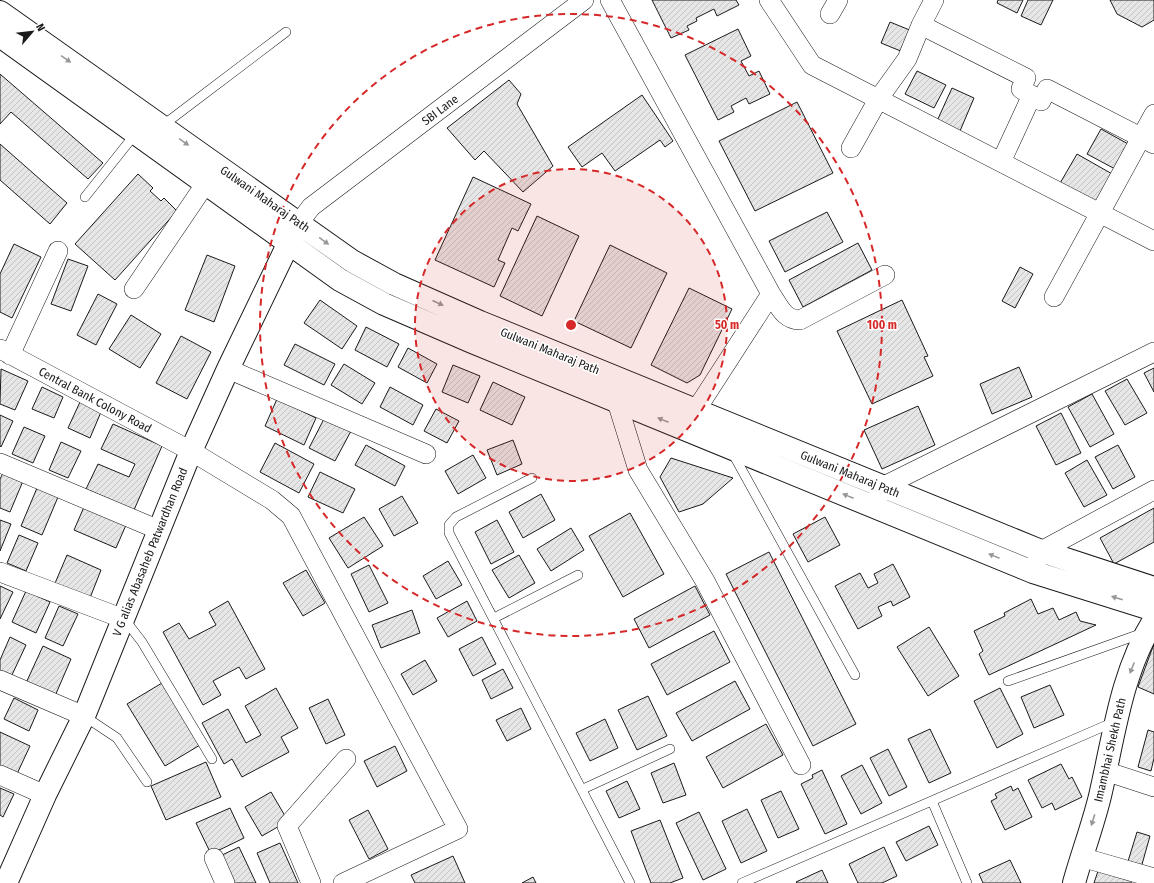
<svg xmlns="http://www.w3.org/2000/svg" width="1154" height="883" font-family="'Fira Sans Condensed',sans-serif">
<style>
.building{fill:url(#building-hatch);stroke:#1a1a1a}
.lines{fill:none;stroke-linecap:round;stroke-linejoin:round}
.lane-casing{stroke:#1a1a1a;stroke-width:10}
.street-casing{stroke:#1a1a1a;stroke-width:20}
.secondary-casing{stroke:#1a1a1a;stroke-width:24}
.lane{stroke:#fff;stroke-width:9}
.street{stroke:#fff;stroke-width:19}
.secondary{stroke:#fff;stroke-width:22}
.oneway{fill:#989898}
.ring{fill:none;stroke:#d62828;stroke-width:2;stroke-dasharray:7 5}
.labels{text-anchor:middle;stroke-width:3;stroke-linejoin:round;paint-order:stroke}
.street-label{font-size:12px;fill:#1a1a1a;stroke:#fff}
.centre{fill:#d62828;stroke:#fff;stroke-width:2}
.ring-label{font-size:12px;text-anchor:middle;font-weight:bold;fill:#d62828;stroke:#fff;stroke-width:3;stroke-linejoin:round;paint-order:stroke}
</style>
<defs>
<pattern id="building-hatch" width="6" height="6" patternUnits="userSpaceOnUse"><rect width="6" height="6" fill="#e6e6e6"/><path d="M-1 1l2-2M0 6l6-6M5 7l2-2" fill="none" stroke="#c5c5c5"/></pattern>
</defs>
<rect width="100%" height="100%" fill="#fff"/>
<path class="building" d="M652 0H736L739 5 717 16 714 9 696 18 697 21 687 26 689 30 671 38Z
M998 0H1023L1017 13 997 3Z
M1028 0H1053L1041 25 1021 16Z
M1110 0H1154V20L1142 27 1117 14Z
M890 22 917 33 908 54 881 43Z
M738 29 751 56 741 61 749 76 759 71 770 94 749 104 746 98 731 106 734 112 718 120 685 55Z
M917 71 946 85 934 108 905 94Z
M0 74 103 163 88 179 11 112 0 124Z
M509 80 521 94 517 104 553 166 523 192 484 151 475 160 447 128Z
M952 88 974 98 960 131 937 121Z
M642 95 673 141 665 147 660 140 615 171 602 153 582 167 568 147Z
M797 102 833 173 755 211 719 141Z
M1101 129 1130 145 1117 170 1087 154Z
M0 144 67 203 50 224 0 180Z
M1077 154 1114 175 1096 207 1059 185Z
M138 174 153 188 150 191 161 201 164 198 177 211 115 280 75 244Z
M473 177 531 204 518 231 512 228 498 260 505 263 494 287 435 260Z
M827 212 843 242 785 272 769 241Z
M537 216 579 236 542 316 500 296Z
M858 243 872 270 803 307 789 280Z
M14 244 41 257 12 318 0 312V274Z
M610 245 667 273 631 348 574 321Z
M207 255 235 266 214 322 185 310Z
M68 259 88 266 71 311 51 304Z
M1020 267 1033 274 1015 308 1002 301Z
M689 288 732 309 700 375 687 383 651 365Z
M98 294 117 304 96 345 77 335Z
M320 300 357 326 342 349 304 323Z
M902 300 928 356 924 357 933 376 872 404 837 331Z
M131 315 161 334 140 368 109 349Z
M366 327 399 344 387 367 355 350Z
M181 336 211 352 187 399 156 383Z
M295 344 335 364 324 385 284 365Z
M408 348 437 364 427 383 398 367Z
M344 364 375 383 362 404 331 385Z
M453 365 480 376 468 403 442 392Z
M1019 367 1032 397 992 414 980 384Z
M1154 368V392L1144 373Z
M1 369 28 381 15 410 0 404Z
M1127 379 1147 413 1125 425 1105 391Z
M493 382 525 397 512 425 480 410Z
M42 387 63 397 54 418 32 409Z
M390 387 423 405 413 425 380 407Z
M1092 394 1114 434 1090 447 1068 407Z
M277 399 316 418 304 445 265 426Z
M80 402 101 412 90 438 68 428Z
M918 406 935 445 882 469 864 430Z
M436 409 459 421 447 443 424 431Z
M1061 413 1081 453 1056 465 1036 426Z
M0 415 13 421 1 447 0 446Z
M325 417 351 431 335 461 309 448Z
M113 424 162 446 134 510 86 489 98 464 129 477 135 464 101 449Z
M24 427 45 436 33 463 12 454Z
M513 440 522 464 497 475 487 450Z
M61 442 81 451 68 478 49 470Z
M275 443 314 464 299 493 260 472Z
M366 445 405 466 395 486 355 465Z
M1118 445 1135 477 1113 489 1095 457Z
M473 455 486 478 458 494 445 471Z
M671 458 733 478 703 504 679 512 660 477Z
M1087 460 1107 495 1084 507 1065 473Z
M320 472 355 489 343 513 308 497Z
M3 473 23 481 10 512 0 508V479Z
M37 488 58 497 42 535 21 526Z
M541 494 555 520 523 538 509 512Z
M402 496 418 523 394 536 379 509Z
M84 507 126 525 116 548 74 530Z
M1154 508V542L1114 564 1100 538Z
M630 513 664 574 623 597 589 536Z
M364 517 383 546 348 568 329 538Z
M825 517 840 545 808 562 793 534Z
M0 520 11 524 0 551Z
M497 520 514 552 491 564 475 532Z
M571 528 584 550 551 571 537 549Z
M19 535 38 543 26 571 7 563Z
M769 552 856 724 813 746 726 574Z
M67 555 101 570 88 603 53 588Z
M519 555 535 583 509 598 492 570Z
M448 561 462 585 436 599 423 576Z
M893 564 910 597 893 606 891 601 878 607 882 616 858 629 835 586 860 573 868 588 878 583 874 574Z
M369 565 388 603 369 612 351 574Z
M306 570 325 603 303 616 283 583Z
M0 586 13 592 0 619Z
M695 586 710 615 649 648 634 619Z
M26 591 50 602 36 633 12 622Z
M1031 599 1038 614 1053 608 1059 620 1076 612 1080 621 1096 625 989 675 979 654 983 651 974 631 1005 616 1004 613Z
M228 601 265 669 246 679 239 667 213 681 221 695 203 705 163 632 179 623 189 639 216 625 209 612Z
M467 601 477 621 448 637 437 618Z
M59 606 78 614 63 646 45 638Z
M412 610 420 633 381 648 372 625Z
M929 627 959 676 928 696 897 647Z
M714 631 730 662 667 695 651 664Z
M10 637 26 645 11 677 0 672V660Z
M482 637 496 664 473 676 459 649Z
M1154 644V694L1138 687Z
M43 646 71 659 55 696 26 683Z
M425 660 437 681 413 695 401 674Z
M503 669 513 688 491 699 482 680Z
M735 681 750 709 692 741 676 713Z
M162 683 200 745 165 766 127 704Z
M1050 685 1064 715 1034 728 1021 697Z
M276 688 298 728 281 737 289 752 242 777 232 759 224 764 202 723 228 709 246 743 261 735 245 706Z
M1000 688 1023 734 997 748 974 701Z
M648 696 667 736 637 750 618 710Z
M14 698 38 710 29 731 4 719Z
M328 699 345 735 326 744 309 708Z
M521 708 531 729 507 741 496 720Z
M605 719 618 748 590 761 576 733Z
M766 724 783 755 723 788 706 757Z
M930 729 951 773 929 783 908 739Z
M1148 730 1154 732V758L1151 771 1138 767Z
M0 732 30 746 16 776 0 769Z
M395 746 407 771 377 787 364 761Z
M888 749 907 787 889 796 870 758Z
M206 762 221 797 166 820 151 786Z
M674 763 686 795 663 803 651 773Z
M1061 764 1069 779 1072 777 1082 797 1055 810 1052 803 1042 808 1028 780Z
M862 765 882 803 861 814 841 776Z
M822 770 847 824 825 834 801 784 813 778 812 775Z
M627 781 640 809 619 818 606 791Z
M1011 786 1013 791 1018 788 1032 817 1005 830 991 801 997 798 995 794Z
M0 788 14 794 3 817 0 815Z
M781 791 799 829 778 838 761 800Z
M271 792 288 821 262 836 245 807Z
M230 808 244 838 211 854 196 823Z
M747 809 767 851 741 863 722 821Z
M368 810 388 849 369 859 349 820Z
M699 812 726 869 703 880 676 823Z
M660 820 683 878 670 883H651L631 831Z
M929 826 938 845 906 861 896 842Z
M1137 832 1150 836 1139 875 1125 871Z
M280 843 298 883H270L257 853Z
M239 847 256 883H233L220 856Z
M884 847 897 876 882 883H858L849 864Z
M453 856 465 883H415L411 875Z
M1010 860 1021 883H983L979 874Z
M822 870 828 883H797L796 882Z
M1098 871 1132 881 1131 883H1094Z
M533 877 536 883H522Z"/>
<g class="lines">
<g class="lane-casing">
<path id="lane" d="M162 126 286 32
M85 197 136 133
M732 452 855 675
M532 478 456 517 449 525V533L630 883
M494 618 578 575
M125 620 142 642 212 759
M1008 681 1143 633
M84 716 117 738 147 782
M583 789 670 749
M932 801 967 883
M742 883 1114 722"/>
</g>
<g class="street-casing">
<path id="street" d="M610 0 771 294 696 410 691 424
M769 0 812 65 1154 241
M830 14 838 0
M921 25 1026 78 1021 89 1041 101 1047 89 1154 144
M851 148 879 98 907 59 921 25 934 0
M1001 162 1032 95
M299 223 311 207 584 0
M134 289 206 183
M771 294C779 306 784 320 800 320L885 275
M1054 297 1154 114
M0 349 191 451 272 500 291 516 458 829 343 883
M10 355 58 251
M228 369 426 454
M617 402 638 470 705 581 801 765
M0 463 159 530
M878 497 882 487 1154 352
M1037 561 1041 551 1154 490
M0 572 124 619
M0 680 84 716
M1105 771 1154 787
M0 775 45 795
M1081 857 1154 878
M214 858 225 883
M311 883 287 826 346 759"/>
</g>
<g class="secondary-casing">
<path id="secondary" d="M0 12 352 261 394 284 480 322 1041 551 1154 588
M0 36 340 280 384 304 472 342 1033 572 1154 610
M6 883 45 795 84 716 191 451 228 369 295 230
M1074 883C1082 854 1093 825 1100 796 1114 736 1121 673 1154 620"/>
</g>
<use href="#lane" class="lane"/>
<use href="#street" class="street"/>
<use href="#secondary" class="secondary"/>
</g>
<defs><path id="oneway-solid" d="M-6-.8H1V-3.2L6.5 0L1 3.2V.8H-6Z"/></defs>
<g class="oneway">
<use href="#oneway-solid" transform="translate(66 59) rotate(35)"/>
<use href="#oneway-solid" transform="translate(184 142) rotate(35)"/>
<use href="#oneway-solid" transform="translate(324 241) rotate(36)"/>
<use href="#oneway-solid" transform="translate(438 303) rotate(24)"/>
<use href="#oneway-solid" transform="translate(663 420) rotate(-158)"/>
<use href="#oneway-solid" transform="translate(848 496) rotate(-158)"/>
<use href="#oneway-solid" transform="translate(994 556) rotate(-158)"/>
<use href="#oneway-solid" transform="translate(1117 598) rotate(-162)"/>
<use href="#oneway-solid" transform="translate(1132 668) rotate(112)"/>
<use href="#oneway-solid" transform="translate(1093 820) rotate(107)"/>
</g>
<circle cx="571" cy="325" r="156" fill="#d62828" fill-opacity=".12"/>
<g class="ring">
<circle cx="571" cy="325" r="156"/>
<circle cx="571" cy="325" r="311"/>
</g>
<g class="labels">
<g class="street-label">
<text transform="translate(440 110) rotate(-37)" y="4">SBI Lane</text>
<text transform="translate(265 199) rotate(35)" y="4">Gulwani Maharaj Path</text>
<text transform="translate(550 351) rotate(22)" y="4">Gulwani Maharaj Path</text>
<text transform="translate(95 400) rotate(28)" y="4">Central Bank Colony Road</text>
<text transform="translate(850 474) rotate(22)" y="4">Gulwani Maharaj Path</text>
<text transform="translate(150 552) rotate(-68)" y="4">V G alias Abasaheb Patwardhan Road</text>
<text transform="translate(1110 750) rotate(-77)" y="4">Imambhai Shekh Path</text>
</g>
</g>
<circle cx="571" cy="325" r="6" class="centre"/>
<g class="ring-label">
<text x="727" y="329">50 m</text>
<text x="882" y="329">100 m</text>
</g>
<g transform="translate(32 32) rotate(62)" stroke="#ffffff" stroke-width="3" paint-order="stroke">
<path d="M0-3L7 15L0 10L-7 15Z" fill="#1a1a1a"/>
<text y="-6" font-size="11" font-weight="bold" text-anchor="middle" fill="#1a1a1a">N</text>
</g>
</svg>
